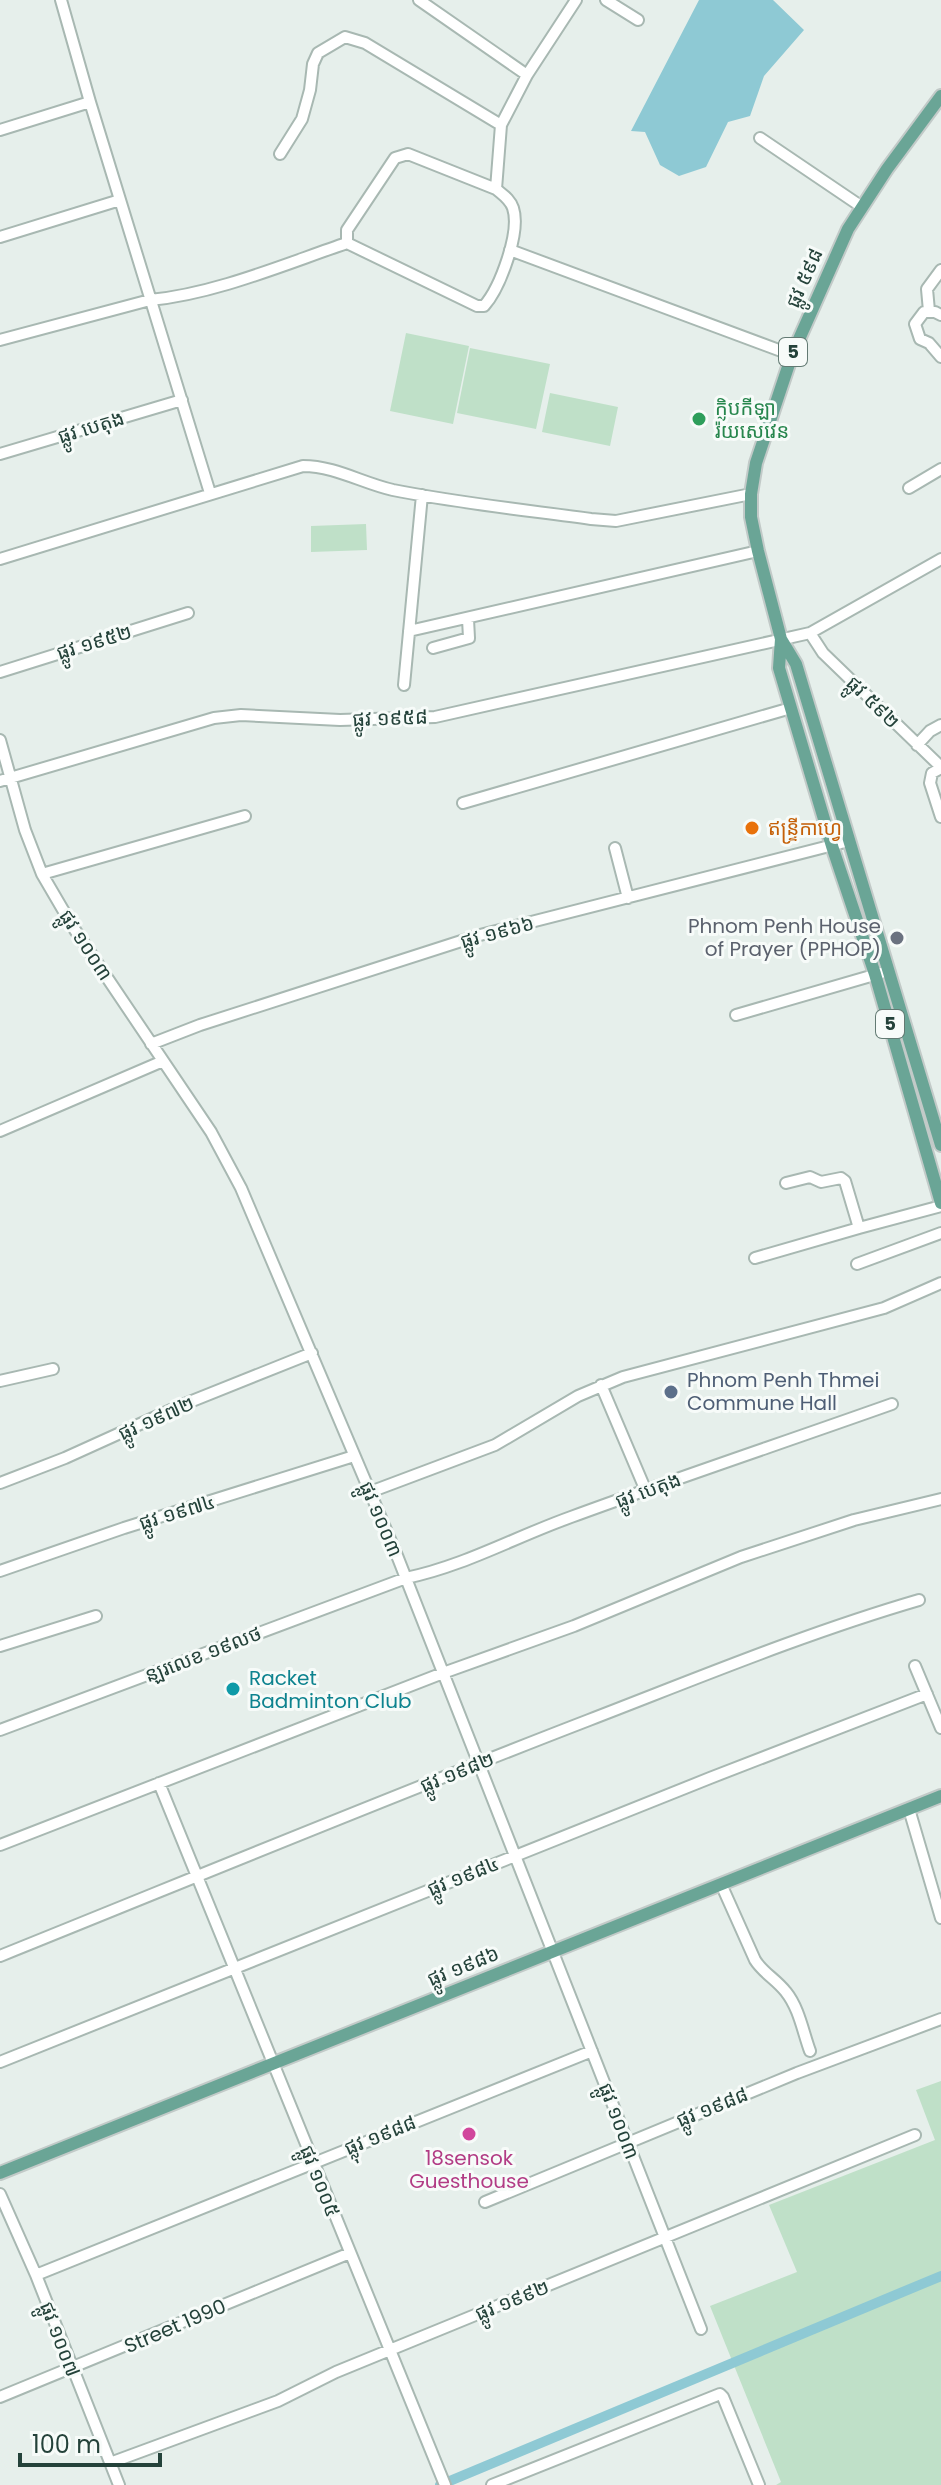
<svg xmlns="http://www.w3.org/2000/svg" width="941" height="2485" font-family="Poppins,'Noto Sans Khmer',sans-serif">
<style>
.green{fill:#bfe0c8}
.water{fill:#8ec9d4}
.lines{fill:none;stroke-linecap:round;stroke-linejoin:round}
.canal{stroke:#8ec9d4;stroke-width:10}
.minor-casing{stroke:#a8b8b2;stroke-width:14}
.major-casing{stroke:#c2cac8;stroke-width:16}
.minor{stroke:#fff;stroke-width:10}
.major{stroke:#6aa596;stroke-width:12}
.leisure-dot{fill:#2e9e5b;stroke:#f7fbf9;stroke-width:3}
.food-dot{fill:#e8710a;stroke:#f7fbf9;stroke-width:3}
.worship-dot{fill:#6b7280;stroke:#f7fbf9;stroke-width:3}
.service-dot{fill:#5c6f8a;stroke:#f7fbf9;stroke-width:3}
.culture-dot{fill:#0f9aa8;stroke:#f7fbf9;stroke-width:3}
.hotel-dot{fill:#d1479c;stroke:#f7fbf9;stroke-width:3}
.labels{text-anchor:middle;stroke-width:6;stroke-linejoin:round;paint-order:stroke}
.shield{fill:#f7fbf9;stroke:#637a73;stroke-width:2}
.shield-label{font-size:18px;font-weight:bold;fill:#24423a}
.street-label{font-size:20px;fill:#24423a;stroke:#f7fbf9}
.leisure-label{font-size:20px;fill:#27864d;stroke:#f7fbf9;text-anchor:start}
.food-label{font-size:20px;fill:#c56008;stroke:#f7fbf9;text-anchor:start}
.worship-label{font-size:20px;fill:#5b616d;stroke:#f7fbf9;text-anchor:end}
.service-label{font-size:20px;fill:#4e5e75;stroke:#f7fbf9;text-anchor:start}
.culture-label{font-size:20px;fill:#0d838f;stroke:#f7fbf9;text-anchor:start}
.hotel-label{font-size:20px;fill:#b23c85;stroke:#f7fbf9}
</style>
<rect width="100%" height="100%" fill="#e6efeb"/>
<path class="green" d="M406 333 469 346 453 424 390 411Z
M470 348 550 364 536 429 457 413Z
M550 393 618 407 610 446 542 432Z
M366 524 367 550 311 552V526Z
M941 2081V2485H776L781 2482 710 2306 797 2272 769 2205 935 2140 916 2090Z"/>
<path class="water" d="M699 0H773L804 30 764 76 750 116 728 122 706 167 679 176 660 165 645 132 631 131Z"/>
<g class="lines">
<path class="canal" d="M440 2485 941 2276"/>
<g class="minor-casing">
<path id="minor" d="M61 0 90 102 210 493
M419 0 527 75
M606 0 638 20
M0 130 90 102
M760 138 862 207
M280 154 302 119 310 90 313 64 318 53 345 37 365 43 501 125
M496 189 501 125 527 75 576 0
M0 237 120 200
M510 250 792 355
M929 311 927 289 941 270
M941 315 935 312H924L915 324 920 339 929 343 941 357
M0 340 150 300C215 294 285 264 347 243L477 306H484C500 288 521 232 513 208 510 199 503 195 496 189L408 154 395 158 347 230V243
M0 454 182 400
M909 488 941 469
M0 559 303 466C335 466 362 483 393 490 458 503 525 510 591 519L616 521 751 494
M409 631 758 551
M810 633 823 653 941 767
M433 648 469 638 468 619
M0 672 188 613
M404 685 422 495
M0 740 25 830 42 874 73 927 211 1132 241 1188 398 1558 701 2329
M917 745 930 731 941 725
M941 768 932 773 930 783 941 817
M0 781 214 718 241 715 340 720 435 717 810 633 941 559
M463 803 791 708
M615 848 628 898
M42 874 245 816
M736 1015 888 971
M151 1044 200 1025 480 935 849 841
M0 1131 163 1061
M786 1183 810 1177 821 1182 841 1178 845 1181 859 1228 941 1206
M755 1258 859 1228
M857 1264 941 1233
M0 1381 53 1369
M601 1385 646 1491
M0 1483 65 1458 182 1405 312 1353
M370 1492 495 1445 578 1396 623 1377 884 1308 941 1283
M0 1571 124 1528 354 1456
M0 1646 96 1616
M915 1666 941 1728
M0 1730 406 1578C464 1566 515 1537 571 1517 677 1478 785 1442 892 1404
M159 1783 445 2485
M909 1809 941 1918
M0 1845 443 1673 574 1626 741 1557 854 1520 941 1499
M721 1884 755 1960C763 1973 776 1979 786 1992 799 2008 803 2032 810 2051
M0 1956C196 1877 392 1796 589 1720 698 1678 806 1633 919 1600
M0 2062 710 1778 927 1694
M0 2194 36 2275 119 2485
M485 2202 797 2073 941 2019
M36 2275 592 2051
M0 2397 350 2253
M110 2463 278 2401 336 2372 915 2135
M492 2485 720 2394 723 2397 759 2485"/>
</g>
<g class="major-casing">
<path id="major" d="M941 96 887 169 848 229 792 355 756 463 751 494V517L758 551 781 639 796 664 941 1145
M781 639 779 668 832 846 875 974 941 1203
M0 2173 941 1796"/>
</g>
<use href="#minor" class="minor"/>
<use href="#major" class="major"/>
</g>
<circle class="leisure-dot" cx="699" cy="419" r="8"/>
<circle class="food-dot" cx="752" cy="828" r="8"/>
<circle class="worship-dot" cx="897" cy="938" r="8"/>
<circle class="service-dot" cx="671" cy="1392" r="8"/>
<circle class="culture-dot" cx="233" cy="1689" r="8"/>
<circle class="hotel-dot" cx="469" cy="2134" r="8"/>
<g class="labels">
<g class="shield">
<rect x="779" y="338" width="28" height="28" rx="6"/>
<rect x="876" y="1010" width="28" height="28" rx="6"/>
</g>
<g class="shield-label">
<text x="793" y="358">5</text>
<text x="890" y="1030">5</text>
</g>
<g class="street-label">
<text transform="translate(804 278) rotate(-66)" y="7">ផ្លូវ ៥៩៨</text>
<text transform="translate(91 427) rotate(-17)" y="7">ផ្លូវ បេតុង</text>
<text transform="translate(94 642) rotate(-17)" y="7">ផ្លូវ ១៩៥២</text>
<text transform="translate(873 702) rotate(44)" y="7">ផ្លូវ ៥៩២</text>
<text transform="translate(390 718) rotate(-2)" y="7">ផ្លូវ ១៩៥៨</text>
<text transform="translate(497 932) rotate(-15)" y="7">ផ្លូវ ១៩៦៦</text>
<text transform="translate(86 945) rotate(57)" y="7">ផ្លូវ ១០០៣</text>
<text transform="translate(156 1418) rotate(-24)" y="7">ផ្លូវ ១៩៧២</text>
<text transform="translate(648 1490) rotate(-20)" y="7">ផ្លូវ បេតុង</text>
<text transform="translate(177 1512) rotate(-17)" y="7">ផ្លូវ ១៩៧៤</text>
<text transform="translate(381 1519) rotate(67)" y="7">ផ្លូវ ១០០៣</text>
<text transform="translate(203 1654) rotate(-21)" y="7">ន្ឡរលេខ ១៩លថ</text>
<text transform="translate(457 1772) rotate(-22)" y="7">ផ្លូវ ១៩៨២</text>
<text transform="translate(463 1876) rotate(-22)" y="7">ផ្លូវ ១៩៨៤</text>
<text transform="translate(463 1966) rotate(-22)" y="7">ផ្លូវ ១៩៨៦</text>
<text transform="translate(712 2107) rotate(-22)" y="7">ផ្លូវ ១៩៨៨</text>
<text transform="translate(619 2121) rotate(69)" y="7">ផ្លូវ ១០០៣</text>
<text transform="translate(380 2135) rotate(-22)" y="7">ផ្លុវ ១៩៨៨</text>
<text transform="translate(320 2181) rotate(68)" y="7">ផ្លូវ ១០០៥</text>
<text transform="translate(512 2300) rotate(-22)" y="7">ផ្លូវ ១៩៩២</text>
<text transform="translate(175 2326) rotate(-23)" y="7">Street 1990</text>
<text transform="translate(60 2339) rotate(69)" y="7">ផ្លូវ ១០០៧</text>
</g>
<g class="leisure-label">
<text x="715" y="415">ក្លិបកីឡា<tspan x="715" dy="23">រ៉យសេវេន</tspan></text>
</g>
<g class="food-label">
<text x="768" y="835">ឥន្ទ្រីកាហ្វេ</text>
</g>
<g class="worship-label">
<text x="881" y="933">Phnom Penh House<tspan x="881" dy="23">of Prayer (PPHOP)</tspan></text>
</g>
<g class="service-label">
<text x="687" y="1387">Phnom Penh Thmei<tspan x="687" dy="23">Commune Hall</tspan></text>
</g>
<g class="culture-label">
<text x="249" y="1685">Racket<tspan x="249" dy="23">Badminton Club</tspan></text>
</g>
<g class="hotel-label">
<text x="469" y="2165">18sensok<tspan x="469" dy="23">Guesthouse</tspan></text>
</g>
</g>
<path d="M20 2453v12h140v-12" fill="none" stroke="#24423a" stroke-width="4"/>
<text x="32" y="2453" font-size="24" fill="#24423a" stroke="#f7fbf9" stroke-width="6" paint-order="stroke">100 m</text>
</svg>
